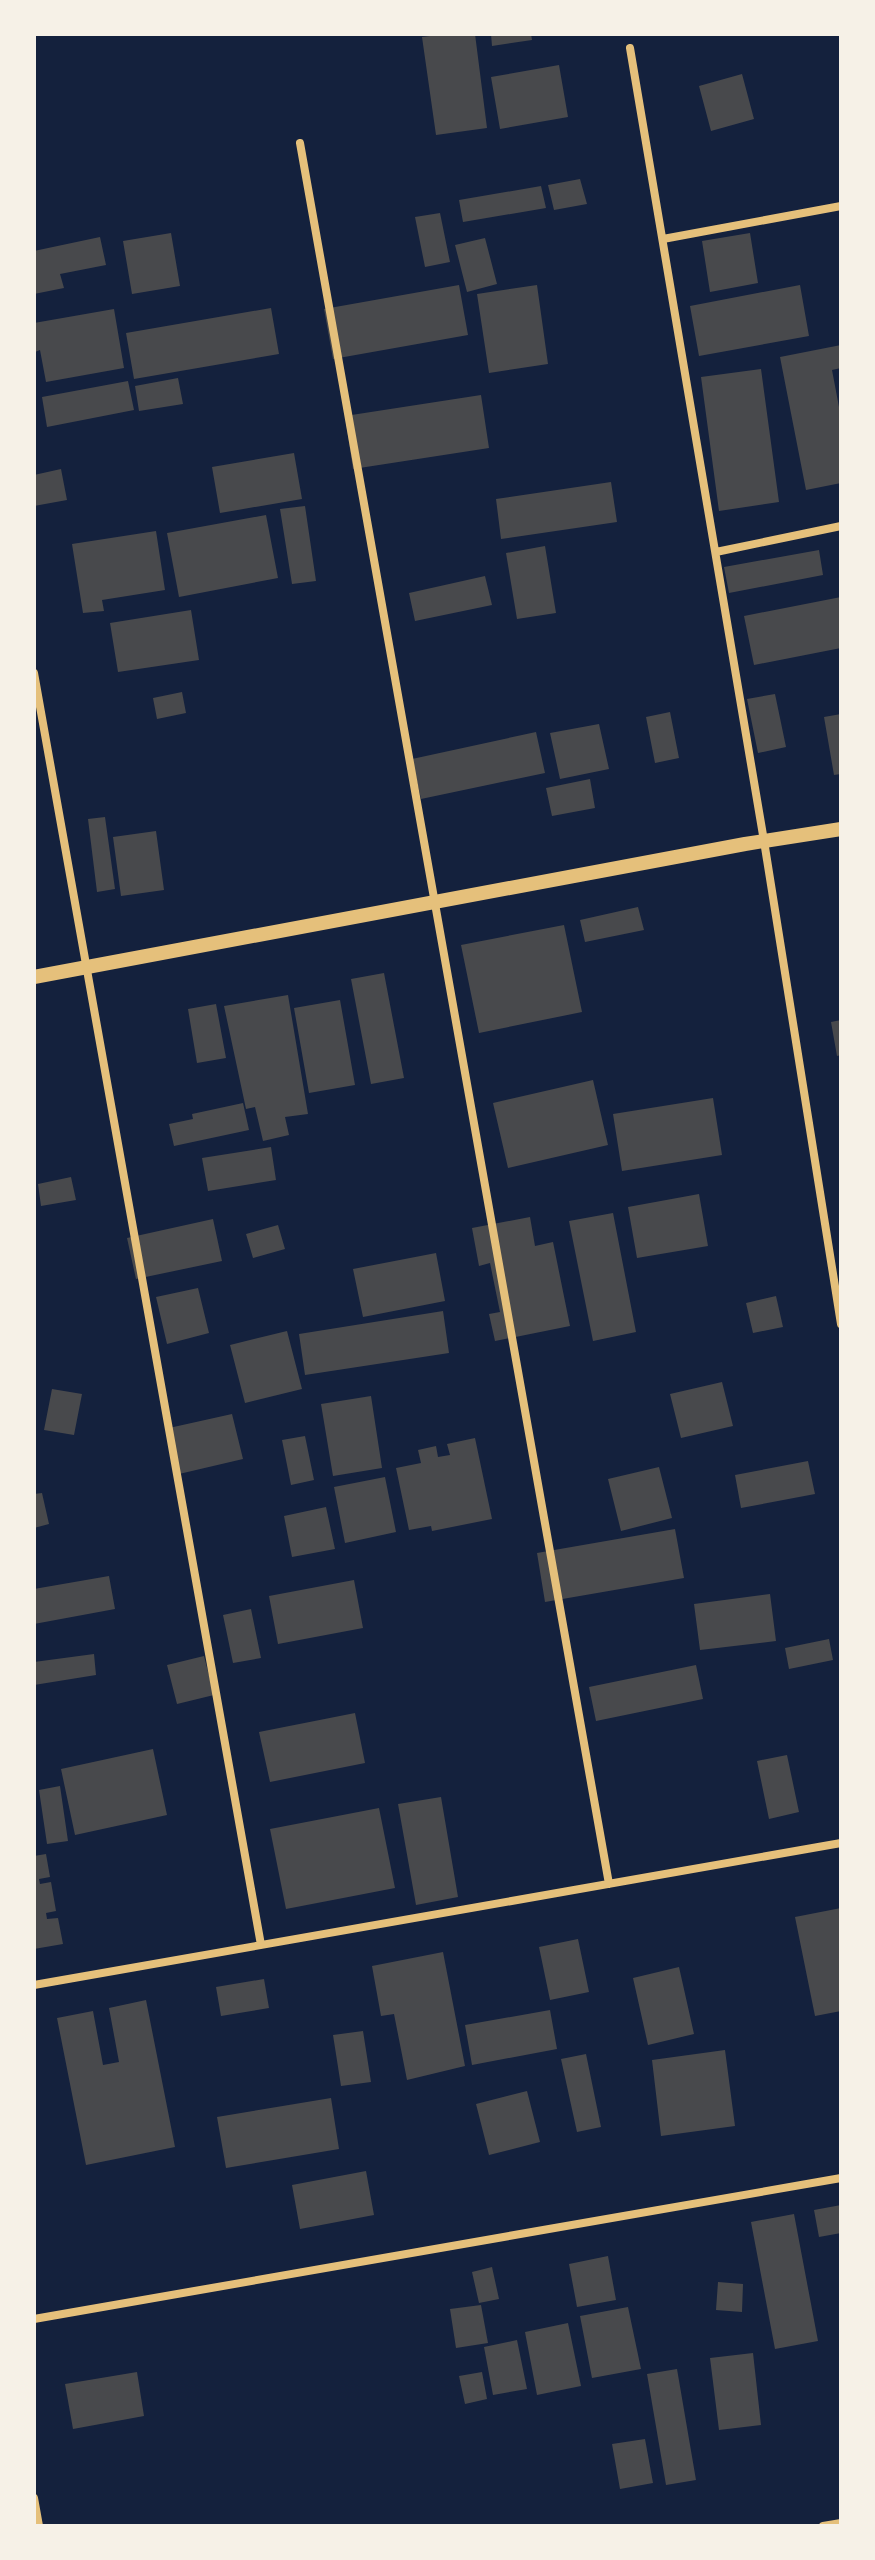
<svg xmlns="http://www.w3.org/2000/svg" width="875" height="2560" font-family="'Space Grotesk',sans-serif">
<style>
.building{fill:#48494c}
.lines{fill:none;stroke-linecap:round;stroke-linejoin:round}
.minor{stroke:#e5c07b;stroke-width:8}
.tertiary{stroke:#e5c07b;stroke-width:14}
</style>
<rect width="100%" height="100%" fill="#14213d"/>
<path class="building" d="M446 34H475L487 128 436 135 422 37Z
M491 34H531L532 40 492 46Z
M559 65 568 117 500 129 491 77Z
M742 74 754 119 711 131 699 86Z
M580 179 587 204 554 210 548 185Z
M541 186 546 208 463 222 459 200Z
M440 213 450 262 425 267 415 217Z
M171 233 180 286 132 294 123 241Z
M750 233 758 283 710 292 702 241Z
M100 237 106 265 60 274 64 288 34 294V251Z
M485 238 497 284 467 292 455 245Z
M459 285 468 335 333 359 324 309Z
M537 285 548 364 489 373 477 294Z
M800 285 809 336 699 356 690 306Z
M271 308 279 354 134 379 126 333Z
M114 309 124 368 46 382 40 350 35 352 34 323Z
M841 345V368L832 370 839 407 841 406V483L806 490 780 357Z
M761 369 779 502 719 511 701 377Z
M178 378 183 404 139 411 135 386Z
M128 381 134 410 47 427 42 397Z
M481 395 489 448 353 469 345 416Z
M294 453 302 499 220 513 212 467Z
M61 469 67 500 34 506V475Z
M611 482 617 522 501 539 496 499Z
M305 506 316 581 292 584 280 509Z
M266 515 278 578 179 597 167 533Z
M156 531 165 590 102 600 104 611 83 613 72 544Z
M545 546 556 613 517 619 506 553Z
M819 550 823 575 729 593 724 567Z
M485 576 492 605 415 621 409 593Z
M841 597V648L754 665 744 616Z
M191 610 199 660 118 672 110 623Z
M182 692 186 713 157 719 153 698Z
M775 694 786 747 758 753 747 699Z
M670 712 679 758 655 763 646 717Z
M841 714V774L834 775 824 717Z
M599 724 609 769 560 779 550 733Z
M536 732 545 773 421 799 412 759Z
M590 779 595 808 552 816 546 788Z
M105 817 115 889 97 892 88 819Z
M156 831 164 890 121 896 113 837Z
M638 907 644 930 585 942 580 920Z
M564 925 582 1012 479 1033 461 945Z
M384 973 404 1078 371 1084 351 979Z
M288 995 308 1114 285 1117 289 1135 263 1141 255 1107 246 1109 224 1006Z
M340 1000 355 1085 309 1093 294 1008Z
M216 1004 226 1058 197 1063 188 1009Z
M841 1020V1055L837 1056 831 1022Z
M593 1080 608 1145 508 1168 493 1103Z
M713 1098 722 1155 622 1171 613 1114Z
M243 1103 249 1130 174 1146 169 1124 193 1119 192 1114Z
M271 1147 276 1180 208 1191 202 1158Z
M71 1177 76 1200 41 1206 38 1184Z
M699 1194 708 1246 637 1258 628 1207Z
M613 1213 636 1332 593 1341 569 1221Z
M530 1217 535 1246 553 1242 570 1326 495 1341 489 1314 500 1312 490 1263 479 1266 472 1228Z
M213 1219 222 1261 136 1279 127 1238Z
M278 1225 285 1249 253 1258 246 1234Z
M436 1253 445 1301 363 1317 353 1269Z
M198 1288 209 1333 167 1344 156 1297Z
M776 1296 783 1327 753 1333 746 1303Z
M443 1311 449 1353 305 1375 299 1334Z
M287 1331 302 1389 245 1403 230 1345Z
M722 1382 733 1426 681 1438 670 1394Z
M52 1389 82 1394 74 1435 44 1430Z
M371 1396 382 1468 333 1476 321 1404Z
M232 1414 243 1459 179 1474 169 1428Z
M305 1436 314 1480 291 1485 282 1440Z
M475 1438 492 1519 432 1531 431 1526 409 1530 396 1468 421 1463 418 1450 436 1446 438 1457 450 1455 447 1444Z
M808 1461 815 1494 741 1508 735 1475Z
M659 1467 672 1518 621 1531 608 1479Z
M385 1477 396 1532 345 1543 334 1487Z
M42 1493 49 1524 34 1528V1494Z
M326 1507 335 1549 292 1557 284 1516Z
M675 1529 684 1578 545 1602 537 1553Z
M109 1576 115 1609 34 1624V1589Z
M354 1580 363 1628 278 1644 269 1596Z
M770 1594 776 1641 700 1650 694 1604Z
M251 1609 261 1658 233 1663 223 1615Z
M829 1639 833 1660 789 1669 785 1648Z
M94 1654 96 1675 34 1685V1662Z
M204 1656 214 1695 177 1704 167 1665Z
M696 1665 703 1699 596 1721 589 1687Z
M355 1713 365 1763 270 1782 259 1732Z
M153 1749 167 1815 75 1835 61 1769Z
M787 1755 799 1812 769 1819 757 1761Z
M60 1786 68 1841 47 1844 39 1790Z
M441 1797 458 1897 416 1905 398 1804Z
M379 1808 395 1888 286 1909 270 1829Z
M46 1854 50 1877 39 1879 40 1884 51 1882 56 1911 46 1913 47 1919 58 1918 63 1944 34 1949V1856Z
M841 1908V2011L815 2016 795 1917Z
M578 1939 589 1992 550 2000 539 1947Z
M443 1952 465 2066 407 2080 394 2014 381 2016 372 1966Z
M679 1967 694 2034 648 2045 633 1978Z
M264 1979 269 2008 221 2016 216 1987Z
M146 2000 175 2147 86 2165 57 2018 93 2011 103 2065 119 2062 109 2008Z
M550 2010 557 2049 472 2065 465 2025Z
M363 2031 371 2082 341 2086 333 2035Z
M725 2050 735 2126 661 2136 652 2060Z
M586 2054 601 2127 577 2132 561 2059Z
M527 2091 540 2142 489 2155 476 2104Z
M331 2098 339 2149 226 2168 217 2117Z
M366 2171 374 2215 300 2229 292 2185Z
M841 2205V2233L819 2237 814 2210Z
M794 2214 818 2341 775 2349 751 2222Z
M608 2256 616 2300 577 2307 569 2264Z
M492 2267 499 2299 479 2303 472 2272Z
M718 2282 743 2284 742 2312 716 2310Z
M481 2305 488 2343 456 2348 450 2309Z
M628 2307 641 2369 592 2378 580 2316Z
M568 2323 581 2386 537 2395 525 2332Z
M517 2340 527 2389 493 2395 484 2347Z
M753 2353 761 2425 719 2430 710 2358Z
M677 2369 696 2480 666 2485 647 2374Z
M137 2372 144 2416 73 2429 65 2384Z
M482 2372 487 2399 465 2404 459 2376Z
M645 2439 653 2483 620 2489 612 2444Z"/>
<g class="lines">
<path class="minor" d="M630 48 764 841 841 1324
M300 143 609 1884
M663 239 841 206
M716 552 841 526
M34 673 261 1945
M34 1985 841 1843
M34 2319 841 2178
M34 2498 39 2526
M823 2526 841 2523"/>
<path class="tertiary" d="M34 977 745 844 841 829"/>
</g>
<rect width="875" height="2560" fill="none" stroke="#f6f1e7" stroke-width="72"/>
</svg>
